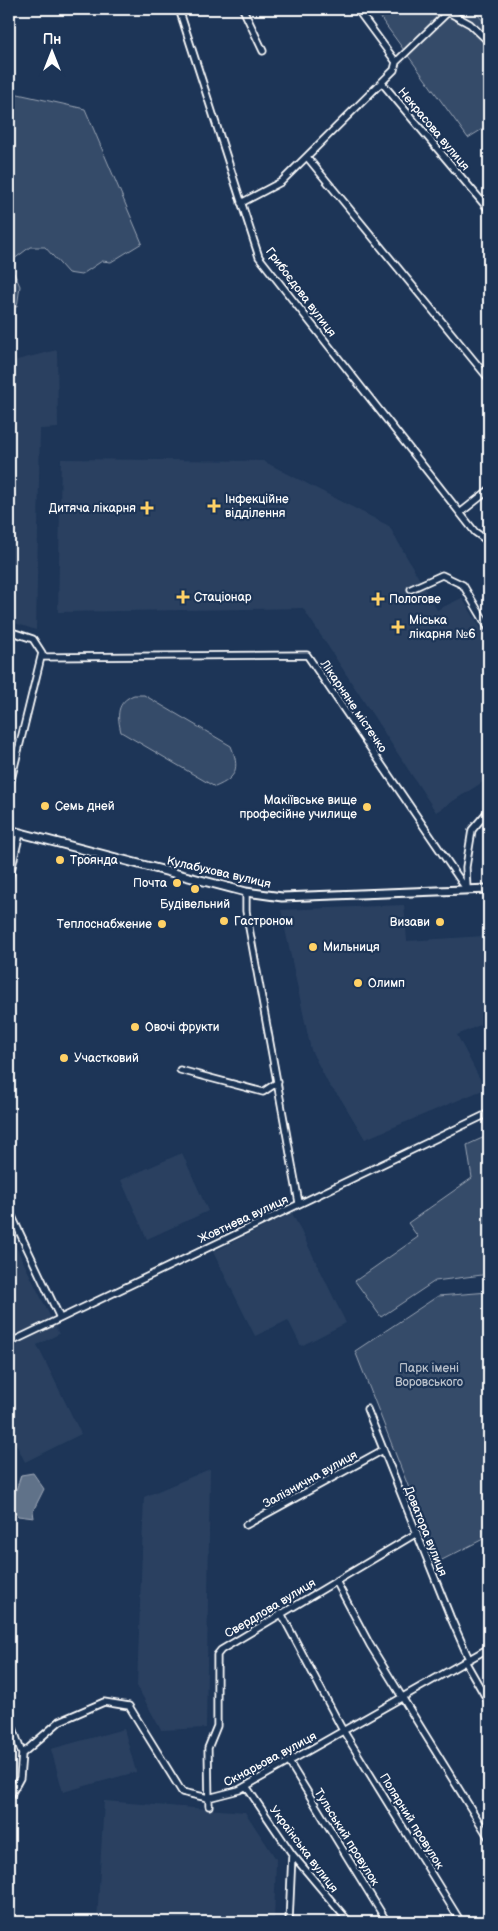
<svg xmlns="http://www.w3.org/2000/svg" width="498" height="1931" font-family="'Balsamiq Sans',sans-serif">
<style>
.built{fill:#2a4161}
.green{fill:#364b69;stroke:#9aa5b4}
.water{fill:#617289;stroke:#a0aab8}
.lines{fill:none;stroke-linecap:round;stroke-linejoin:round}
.minor-casing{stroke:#fff;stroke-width:9}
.tertiary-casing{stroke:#fff;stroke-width:11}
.minor{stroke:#1d3557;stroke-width:5.5}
.tertiary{stroke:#1d3557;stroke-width:7}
.poi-dot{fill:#ffd166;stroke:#1d3557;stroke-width:2}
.labels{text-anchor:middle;stroke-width:4.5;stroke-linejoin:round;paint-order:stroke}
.street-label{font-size:12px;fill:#fff;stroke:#1d3557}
.poi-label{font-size:12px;fill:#fff;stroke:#1d3557;text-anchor:start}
.park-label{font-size:12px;fill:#b9c0ca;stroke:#1d3557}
</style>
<rect width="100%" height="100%" fill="#1d3557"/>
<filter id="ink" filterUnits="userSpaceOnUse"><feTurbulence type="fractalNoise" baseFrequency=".02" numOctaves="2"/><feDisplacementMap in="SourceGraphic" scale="10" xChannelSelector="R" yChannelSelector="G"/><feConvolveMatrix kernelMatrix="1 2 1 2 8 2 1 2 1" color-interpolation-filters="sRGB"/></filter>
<g filter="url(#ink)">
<path class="built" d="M57 350 58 428 40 429 36 630 9 621V362Z
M61 459 263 461 389 526 437 610 462 598 489 641V778L436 812 303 608 58 612Z
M404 905 407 941 484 936 483 910 489 908V1021L457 1035 485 1089 365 1139 341 1099 329 1085 311 1050 281 910Z
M182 1153 208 1211 147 1239 121 1180Z
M292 1213 346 1323 301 1346 288 1320 255 1336 213 1252Z
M9 1233 59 1334 37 1345 81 1434 25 1462 9 1430Z
M210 1469 206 1728 161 1730 137 1686 144 1497Z
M124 1729 136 1772 63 1792 51 1749Z
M104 1801 245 1812 276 1859 274 1922 209 1919 208 1922H97Z"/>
<path class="green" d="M374 9H473L489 28V125L468 138Z
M9 92 85 109 142 243 111 262 102 261 81 275 68 273 45 247H30L9 263Z
M9 271 14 273 20 286 17 307 9 306Z
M134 695H144L231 746C240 768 237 778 215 787L121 732C117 716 116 702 134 695Z
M489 1135V1271L482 1275 435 1281 381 1317 355 1281 418 1237 408 1223 472 1178 467 1145Z
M489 1292V1536L438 1562 355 1351 438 1296Z"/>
<path class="water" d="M33 1473 44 1489 33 1511 34 1518 18 1516 11 1506 21 1475Z"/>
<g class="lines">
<g class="minor-casing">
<path id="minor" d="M179 9 259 257 475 532 489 542
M243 9 263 51
M396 62 448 12 470 24 489 42
M383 84 489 210
M307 157 489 379
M241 203 281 182 394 70 396 62 357 9
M460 513 489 490
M411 589 442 575 463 585 489 629
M9 631 33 639 42 653 9 788
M41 657 307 655 467 890
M9 879 20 833
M467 890 466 867 472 830 489 810
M246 892V911L299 1203
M180 1070 263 1092 278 1082
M9 1210 60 1318
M9 1343 487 1114
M367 1409 450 1616 469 1659
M246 1525 383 1450
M336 1581 370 1645 489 1838
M281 1613 341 1727 461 1922
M465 1661 489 1703
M9 1716 22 1754 60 1721 104 1702 129 1706 182 1792 208 1798 239 1790 489 1648
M289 1762 387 1922
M246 1786 292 1854 349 1922
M9 1798 20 1778 22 1754
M209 1806 208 1748 217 1726V1655L221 1650 417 1533
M289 1922 292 1854"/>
</g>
<g class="tertiary-casing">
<path id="tertiary" d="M9 830 246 892 282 897 489 889"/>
</g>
<use href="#minor" class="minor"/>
<use href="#tertiary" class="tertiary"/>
</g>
</g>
<g class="poi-dot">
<path d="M211.5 498.5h5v5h5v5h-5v5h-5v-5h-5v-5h5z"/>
<path d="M144.5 500.5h5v5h5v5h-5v5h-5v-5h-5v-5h5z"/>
<path d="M180.5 589.5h5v5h5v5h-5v5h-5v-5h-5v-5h5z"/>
<path d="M375.5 591.5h5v5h5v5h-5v5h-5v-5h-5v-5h5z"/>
<path d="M395.5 619.5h5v5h5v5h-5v5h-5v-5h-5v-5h5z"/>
<circle cx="45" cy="806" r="5"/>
<circle cx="367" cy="807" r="5"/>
<circle cx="60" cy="860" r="5"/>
<circle cx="177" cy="883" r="5"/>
<circle cx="195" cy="889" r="5"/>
<circle cx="224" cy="921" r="5"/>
<circle cx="440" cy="922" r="5"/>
<circle cx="162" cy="924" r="5"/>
<circle cx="313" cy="947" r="5"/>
<circle cx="358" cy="983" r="5"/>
<circle cx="135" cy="1027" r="5"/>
<circle cx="64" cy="1058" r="5"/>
</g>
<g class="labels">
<g class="street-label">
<text transform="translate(434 129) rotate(50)" y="4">Некрасова вулиця</text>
<text transform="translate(301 292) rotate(53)" y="4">Грибоєдова вулиця</text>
<text transform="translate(354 706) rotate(56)" y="4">Лікарняне містечко</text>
<text transform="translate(219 872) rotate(13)" y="4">Кулабухова вулиця</text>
<text transform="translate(243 1219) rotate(-25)" y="4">Жовтнева вулиця</text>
<text transform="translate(310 1479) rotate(-29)" y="4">Залізнична вулиця</text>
<text transform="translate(426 1531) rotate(68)" y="4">Доватора вулиця</text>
<text transform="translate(270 1608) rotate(-31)" y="4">Свердлова вулиця</text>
<text transform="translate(270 1759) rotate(-28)" y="4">Скнарьова вулиця</text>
<text transform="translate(412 1821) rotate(58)" y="4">Полярний провулок</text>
<text transform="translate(347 1837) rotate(58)" y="4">Тульський провулок</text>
<text transform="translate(304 1849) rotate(53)" y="4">Українська вулиця</text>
</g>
<g class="poi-label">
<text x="225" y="503">Інфекційне<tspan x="225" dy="14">відділення</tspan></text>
<text x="136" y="512" text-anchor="end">Дитяча лікарня</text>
<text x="194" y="601">Стаціонар</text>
<text x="389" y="603">Пологове</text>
<text x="409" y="624">Міська<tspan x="409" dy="14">лікарня №6</tspan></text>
<text x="357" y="804" text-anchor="end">Макіївське вище<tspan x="357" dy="14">професійне училище</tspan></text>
<text x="55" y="810">Семь дней</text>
<text x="70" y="864">Троянда</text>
<text x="167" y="887" text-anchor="end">Почта</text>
<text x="195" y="908" text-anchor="middle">Будівельний</text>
<text x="234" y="925">Гастроном</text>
<text x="430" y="926" text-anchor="end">Визави</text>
<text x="152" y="928" text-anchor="end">Теплоснабжение</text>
<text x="323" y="951">Мильниця</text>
<text x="368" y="987">Олимп</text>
<text x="145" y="1031">Овочі фрукти</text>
<text x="74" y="1062">Участковий</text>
</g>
<g class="park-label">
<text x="429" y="1372">Парк імені<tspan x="429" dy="14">Воровського</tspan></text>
</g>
</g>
<rect width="498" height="1931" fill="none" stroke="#1d3557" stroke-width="30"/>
<rect x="15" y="15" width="468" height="1901" fill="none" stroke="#fff" stroke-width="2" filter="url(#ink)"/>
<g transform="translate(52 52)" stroke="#1d3557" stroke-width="4" paint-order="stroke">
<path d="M0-4L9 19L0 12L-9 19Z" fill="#ffffff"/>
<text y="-8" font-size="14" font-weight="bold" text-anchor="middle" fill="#ffffff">Пн</text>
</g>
</svg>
